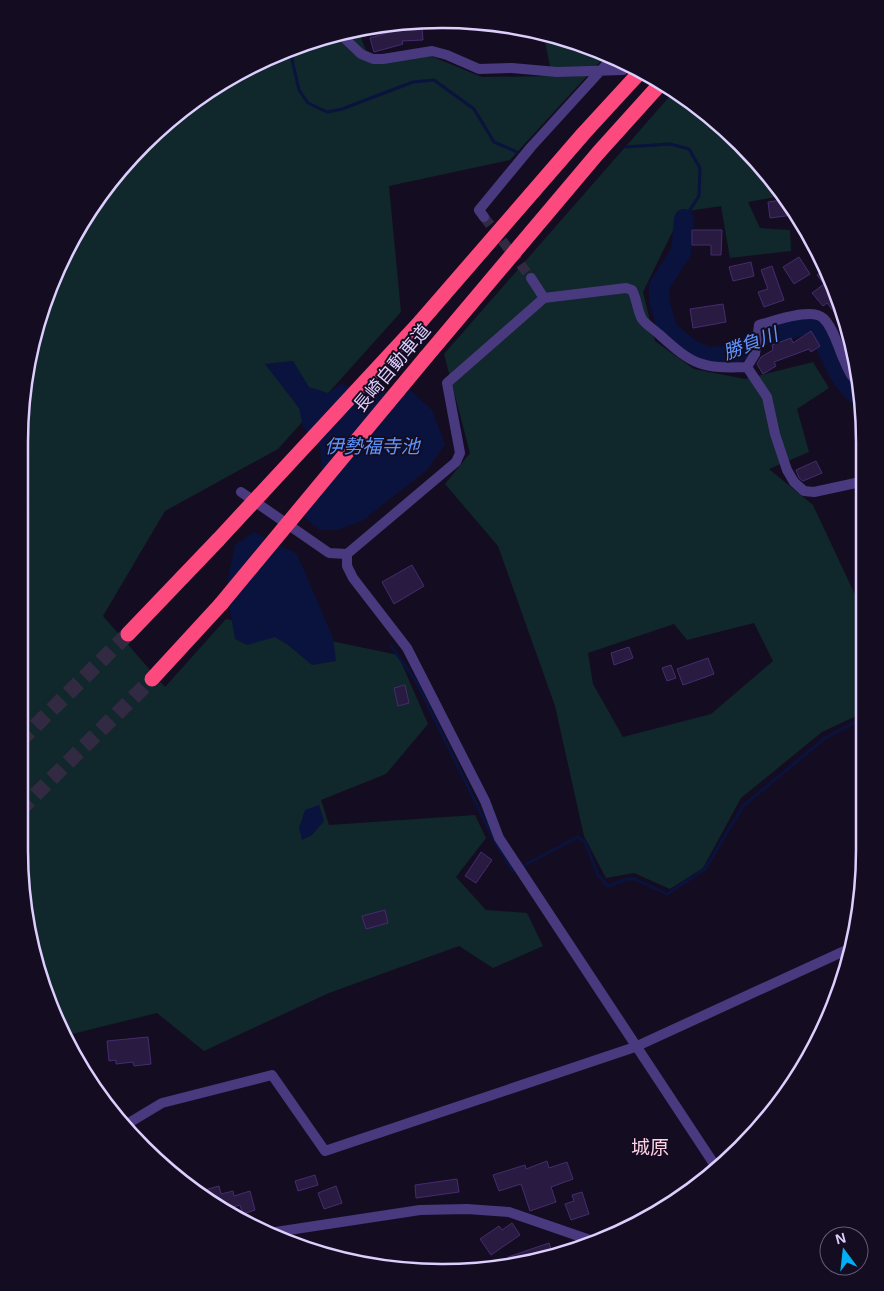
<svg xmlns="http://www.w3.org/2000/svg" width="884" height="1291" font-family="Helvetica,'Noto Sans JP',sans-serif">
<style>
.green{fill:#10272b;fill-rule:evenodd}
.water{fill:#0a133d}
.lines{fill:none;stroke-linecap:round;stroke-linejoin:round}
.stream{stroke:#0a133d;stroke-width:3}
.river{stroke:#0a133d;stroke-width:20}
.building{fill:#291a41;stroke:#452c6d}
.minor-tunnel{stroke:#322a42;stroke-width:10;stroke-dasharray:10 5;stroke-linecap:butt}
.motorway-tunnel{stroke:#322a42;stroke-width:15;stroke-dasharray:15 8;stroke-linecap:butt}
.minor{stroke:#49397f;stroke-width:10}
.motorway{stroke:#fd4a7e;stroke-width:15}
.motorway-bridge{stroke:#fd4a7e;stroke-width:15}
.labels{text-anchor:middle;stroke-width:4;stroke-linejoin:round;paint-order:stroke}
.street-label{font-size:18px;fill:#ddcefe;stroke:#140d21}
.water-label{font-size:19px;font-style:italic;fill:#5d94fd;stroke:#140d21}
.neighbourhood-label{font-size:19px;fill:#fed0e4;stroke:#140d21}
.rim{fill:none;stroke:#ddcefe;stroke-width:2.5}
</style>
<rect width="100%" height="100%" fill="#140d21"/>
<path class="green" d="M357 28 369 58 426 54 482 77 552 76 543 32 608 53 510 160 389 186 401 312 278 449 165 511 103 616 165 687 226 619 398 655 428 724 386 774 321 800 329 825 475 815 486 838 456 877 486 910 527 913 543 946 493 968 459 946 329 993 204 1051 157 1013 68 1035 33 959 19 849V442L27 360 63 255 143 143 207 90 280 51Z
M682 94 741 143 780 196 748 202 760 228 790 230 791 251 730 258 721 206 682 212 643 292 655 341 694 369 745 379 813 362 829 388 797 409 809 452 769 469 813 505 865 616V712L822 732 741 798 703 868 670 889 634 873 606 878 584 836 555 706 498 546 445 484 470 453 444 354 669 97ZM754 623 773 661 711 714 623 737 593 684 588 653 674 624 687 640Z"/>
<path class="water" d="M293 361 309 387 328 393 341 384 375 394 409 389 432 410 445 444 427 470 362 521 337 530H319L304 517 322 473 320 447 303 427 299 408 265 364Z
M254 532 297 554 333 638 336 661 312 665 288 645 275 637 247 645 235 639 226 589 235 545Z
M319 805 324 821 312 835 302 840 299 828 305 810Z"/>
<g class="lines">
<path class="stream" d="M286 49 291 55 299 90 308 103 327 112 342 109 413 82 434 80 474 109 494 142 517 152
M626 147 670 144 689 149 700 168 699 196 684 219
M391 646 416 681 494 840 513 871 578 837 585 842 598 875 608 886 627 879H635L667 894 705 869 743 806 825 738 865 717"/>
<path class="river" d="M684 219 681 252 659 286V301L668 331 692 350 708 357 725 356 744 349 763 336 807 324 816 327C830 349 836 379 858 395H861"/>
</g>
<path class="building" d="M422 27 423 40 402 41 403 44 374 52 370 38 401 29Z
M782 200 793 215 770 218 768 202Z
M692 230H722L721 255H711V245H692Z
M799 257 810 274 794 284 783 267Z
M751 262 754 276 733 281 729 267Z
M772 266 784 300 764 307 758 292 768 289 761 270Z
M825 269 828 274 845 323H843L827 303 823 306 812 293 824 284 817 275Z
M723 304 726 322 693 328 690 309Z
M811 331 820 346 811 352 809 349 774 362 776 366 763 374 757 364 761 357 773 350 772 345 791 338 793 343Z
M816 461 822 473 803 481 799 478 796 470Z
M412 565 424 586 394 604 382 582Z
M629 647 633 658 614 665 611 653Z
M708 658 714 674 683 685 677 669Z
M671 665 676 678 667 681 662 668Z
M405 685 409 703 398 706 394 688Z
M481 852 492 860 476 883 465 876Z
M385 910 388 923 366 929 362 916Z
M148 1037 151 1064 134 1066 133 1062 116 1064V1060L109 1061 107 1041Z
M547 1161 549 1168 567 1162 573 1179 551 1187 556 1202 530 1211 521 1184 499 1191 493 1175 525 1165 526 1169Z
M315 1175 318 1185 298 1191 295 1181Z
M457 1179 459 1192 416 1198 415 1185Z
M219 1186 221 1194 233 1191 234 1196 250 1191 255 1210 243 1214 240 1205 229 1208 201 1191Z
M336 1186 342 1203 324 1209 318 1193Z
M582 1192 589 1214 571 1220 565 1204 574 1201 572 1195Z
M512 1223 520 1235 491 1255 480 1239 499 1226 502 1230Z
M549 1243 553 1255 524 1264 511 1265 508 1257Z"/>
<g class="lines">
<path class="minor-tunnel" d="M633 73 659 80
M484 217 531 278"/>
<path class="motorway-tunnel" d="M19 742 128 634
M19 811 152 679"/>
<path class="minor" d="M339 33 361 54 373 59H383L432 51 447 55 479 69 512 68 557 72 623 70
M484 217 479 210 531 147 614 56
M531 278 544 298
M747 367 767 397 775 434 787 470 794 482 804 491 814 492 865 481
M747 367 755 354 759 325C774 321 812 307 823 318 834 328 838 348 844 360 848 369 851 378 859 382
M241 492 329 553 347 554 456 462 460 453 447 383 544 298 626 288 632 290C637 299 637 310 642 319 646 325 655 330 660 335 693 365 702 369 747 367
M347 554V566L353 578 407 648 485 801 499 838 716 1167
M128 1127 127 1124 162 1103 272 1075 325 1151 635 1047 853 947
M269 1233 420 1210 467 1209 509 1212 593 1241"/>
<path class="motorway" d="M421 321 584 133 641 71
M426 357 598 153 662 82
M128 634 218 540
M152 679 221 604"/>
<path class="motorway-bridge" d="M218 540 421 321
M221 604 426 357"/>
</g>
<g class="labels">
<g class="street-label">
<text transform="translate(392 368) rotate(-50)" y="6">長崎自動車道</text>
</g>
<g class="water-label">
<text transform="translate(750 343) rotate(-21)" y="7">勝負川</text>
<text x="372" y="453">伊勢福寺池</text>
</g>
<g class="neighbourhood-label">
<text x="650" y="1154">城原</text>
</g>
</g>
<path d="M0 0H884V1291H0ZM442 28H442A414 414 0 0 1 856 442V850A414 414 0 0 1 442 1264H442A414 414 0 0 1 28 850V442A414 414 0 0 1 442 28Z" fill="#140d21" fill-rule="evenodd"/>
<path class="rim" d="M442 28H442A414 414 0 0 1 856 442V850A414 414 0 0 1 442 1264H442A414 414 0 0 1 28 850V442A414 414 0 0 1 442 28Z"/>
<g transform="translate(844 1251) rotate(345)"><circle r="24" fill="#140d21" stroke="#645a79"/>
<path d="M0-4L9 19L0 12L-9 19Z" fill="#03aef5"/>
<text y="-8" font-size="14" font-weight="bold" text-anchor="middle" fill="#ddcefe">N</text>
</g>
</svg>
